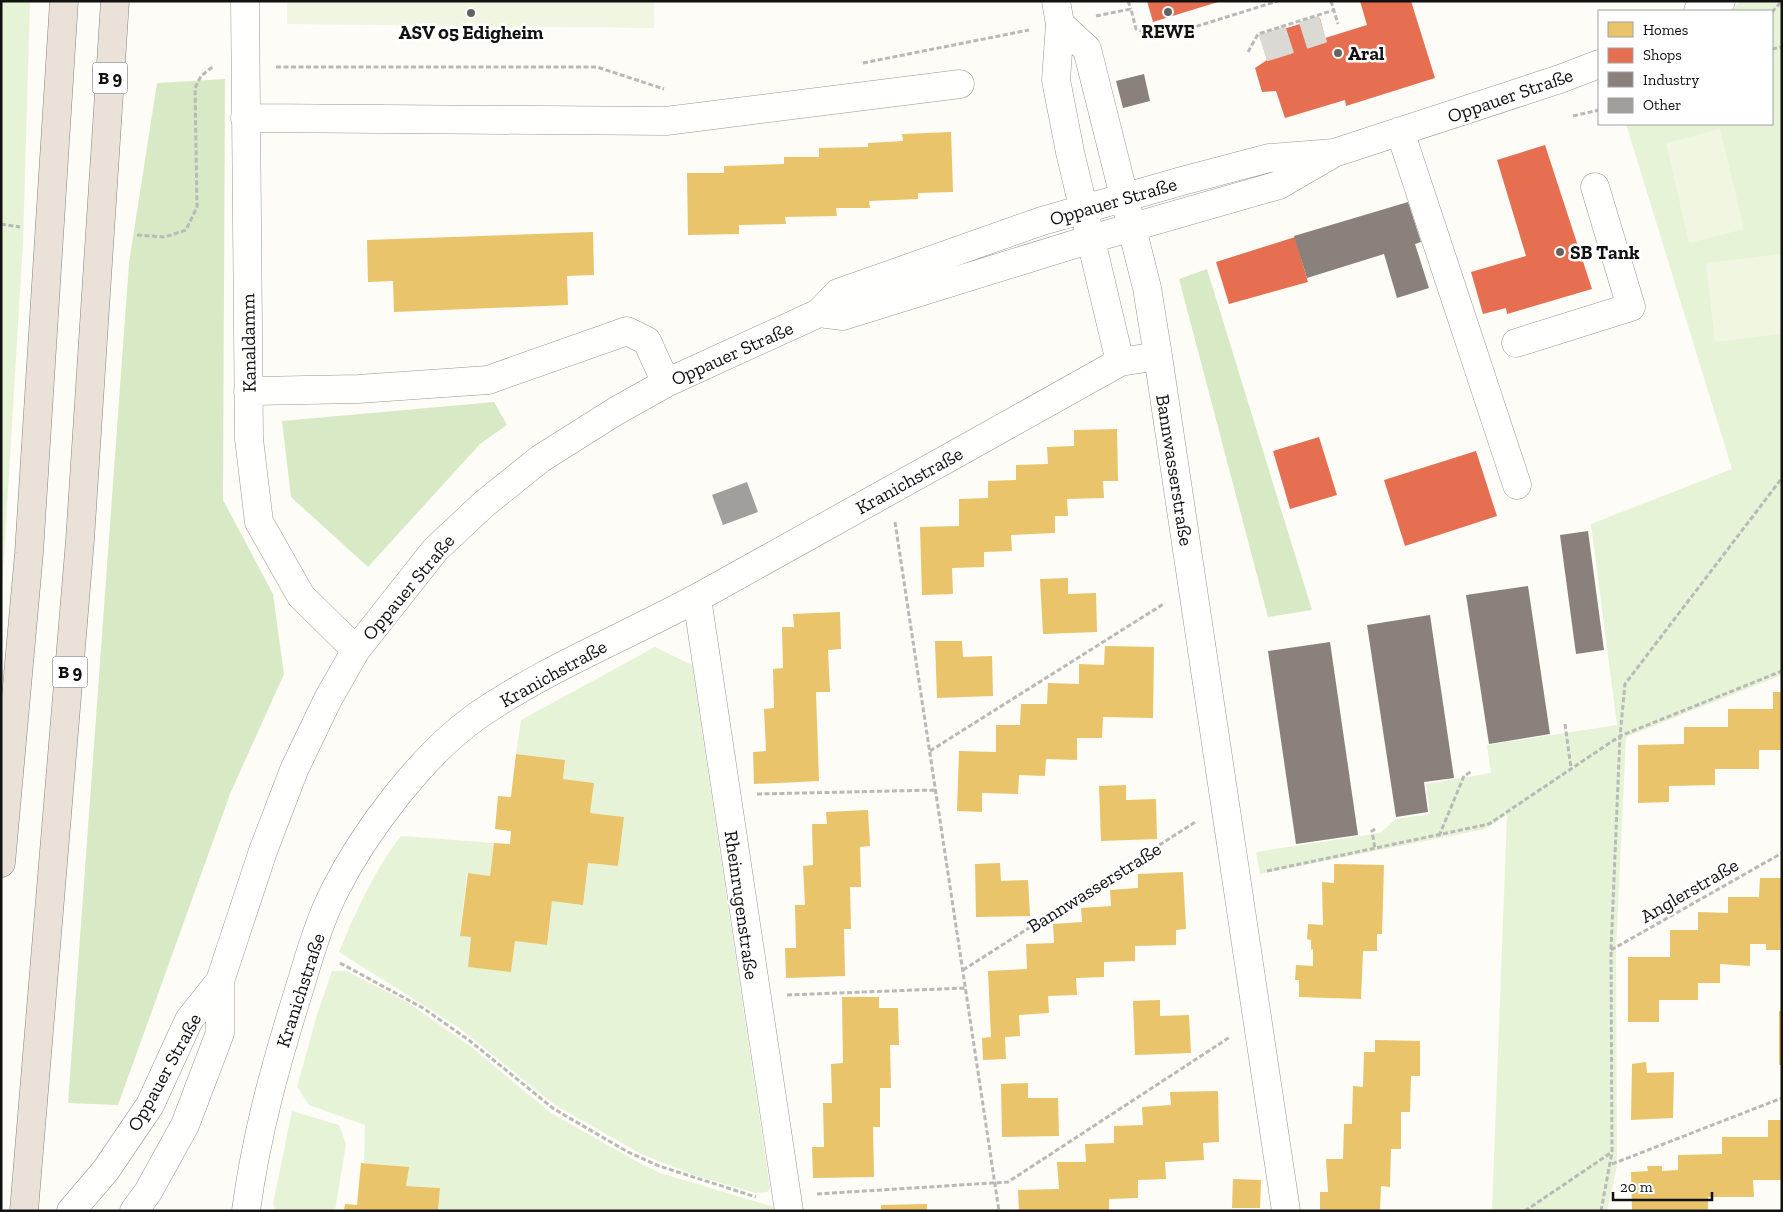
<svg xmlns="http://www.w3.org/2000/svg" width="1783" height="1212" font-family="'Zilla Slab',serif">
<style>
.green{fill:#e7f3d7}
.forest{fill:#d8eac5}
.pitch{fill:#f0f6e1}
.homes{fill:#e9c46a}
.shops{fill:#e76f51}
.industry{fill:#8a817c}
.building{fill:#a19f9c}
.lines{fill:none;stroke-linecap:round;stroke-linejoin:round}
.minor-tunnel{stroke:#dad9d4;stroke-width:28;stroke-dasharray:28 14;stroke-linecap:butt}
.minor-casing{stroke:#979795;stroke-width:29}
.highway-casing{stroke:#858482;stroke-width:29}
.path{stroke:#b9b9b8;stroke-width:3;stroke-dasharray:5 2.5;stroke-linecap:butt}
.minor{stroke:#fffffe;stroke-width:28}
.highway{stroke:#eae1d8;stroke-width:28}
.poi-dot{fill:#646362;stroke:#fff;stroke-width:2}
.labels{text-anchor:middle;stroke-width:5;stroke-linejoin:round;paint-order:stroke}
.shield{fill:#fff;stroke:#585858;stroke-width:1}
.shield-label{font-size:18px;font-weight:bold;fill:#111}
.poi-label{font-size:19px;font-weight:bold;fill:#111;stroke:#fff}
.street-label{font-size:19px;fill:#111;stroke:#fff}
</style>
<rect width="100%" height="100%" fill="#fdfcf7"/>
<path class="green" d="M1 1H30L23 243 1 605Z
M1741 1H1782V675L1626 737 1616 951 1617 1166 1607 1211H1492L1507 815 1485 829 1260 874 1256 852 1380 833 1396 819 1430 814 1426 784 1491 773 1487 745 1617 725 1591 524 1732 469 1626 124H1772V11H1731Z
M655 647 692 665 770 1188 767 1192 755 1193 697 1176 641 1154 555 1105 458 1027 339 952C356 911 374 871 401 836L494 843 490 876 467 873 460 936 471 937 468 967 511 972 515 941 547 945 552 901 588 863 618 866 624 817 590 813 594 783 563 779 565 760 516 754 521 720Z
M332 971H346L407 1002 470 1046 551 1113 636 1161 660 1173 774 1207V1211H438L440 1188 406 1186 408 1167 364 1163 365 1125 309 1105 297 1087 317 1015Z
M292 1111 339 1125 346 1144 335 1211H276L273 1204Z"/>
<path class="forest" d="M225 79 223 500 273 594 284 674 230 794 118 1105 68 1103 129 263 157 83Z
M1207 269 1312 610 1268 617 1179 279Z
M494 402 507 425 480 444 368 567 291 497 282 421Z"/>
<path class="pitch" d="M287 1H654V28L287 24Z
M1720 129 1744 229 1689 243 1666 143Z
M1782 254V334L1715 342 1706 263Z"/>
<path class="homes" d="M951 132 953 192 918 193V199L869 201 870 208H836L837 216 785 217 786 224 739 225V234L688 235 687 173H724V166L784 164V157H819V148L868 147V143L903 141 902 134Z
M593 232 594 275 567 276 568 305 394 312 393 281 368 282 367 240Z
M1117 429 1118 481H1103L1104 498 1067 499 1068 516H1055V533L1011 535 1012 551 984 552V567L952 568 953 594 922 595 920 527 959 526V499L988 498V481L1016 480V465L1048 464 1047 447 1074 446V430Z
M1068 578V594L1096 593 1097 632 1043 634 1040 579Z
M840 612 841 649 828 650 830 692H816L819 781 754 784 753 752 766 751 764 709 774 708 773 669 783 668 782 627H794L793 614Z
M935 641H962L963 657 992 656 993 696 937 698Z
M1105 646 1154 647 1153 718 1103 717 1102 738H1077V760L1046 759 1045 776 1019 775 1018 794 982 793V812L957 811 959 751 996 752V725H1020L1021 704H1047L1048 683 1079 684V664L1104 665Z
M1773 692H1782V750H1759V769H1715V785L1669 786V802L1638 803V745L1684 744V727H1728V709H1773Z
M516 754 565 760 563 779 594 783 590 813 624 817 618 866 588 863 583 905 552 901 547 945 515 941 511 972 468 967 471 937 460 936 468 873 490 876 494 843 510 844 511 831 495 829 498 796 511 797Z
M1126 785V800L1156 799 1157 839 1101 841 1099 786Z
M868 810 870 846 860 847 861 887H850L851 929H844L845 976 786 978 785 948H796L795 905H805L803 866 813 865 812 824H827L826 812Z
M1000 863 1001 881 1028 880 1030 916 976 917 975 864Z
M1334 864 1384 865 1382 934H1377V951H1363L1361 999 1299 997V980H1295L1296 965 1313 966V949L1311 950V940L1307 939 1308 924 1323 925 1322 882 1334 883Z
M1183 872 1186 929 1176 930V945L1135 946V961L1104 962V977L1076 978 1077 995 1048 996 1049 1013 1019 1015 1020 1036 1005 1037 1006 1059 983 1060 982 1038 991 1037 988 971 1027 969 1026 944 1054 943 1053 924 1082 922 1081 908 1111 906 1110 890 1138 888V874Z
M1760 878H1782L1780 950H1766V944H1750V966L1720 964V983H1698V1000H1659V1022H1628V957H1670V930H1698V912L1728 913V897H1759Z
M842 997H879V1008H898L899 1045H890L891 1088H880V1127H873L874 1177 813 1178 812 1147H824L823 1103H832L831 1064 843 1063Z
M1160 1000V1016L1189 1015 1191 1053 1135 1055 1133 1001Z
M1779 1011H1782V1065H1779Z
M1375 1040 1420 1041V1076H1411L1410 1112H1401V1149H1391L1390 1187 1381 1186 1380 1211H1320V1192H1328L1326 1159H1343L1344 1124H1352L1353 1086 1363 1087 1364 1052H1375Z
M1646 1062 1647 1073 1674 1072 1673 1118 1631 1120 1632 1064Z
M1028 1083V1098H1058L1059 1136 1002 1137 1001 1084Z
M1218 1091 1219 1142 1203 1143 1204 1160 1165 1162 1166 1179 1138 1180V1198L1109 1199V1211H1019L1018 1190 1059 1189 1057 1162H1086L1085 1144 1114 1143V1126L1143 1125 1142 1107 1171 1105 1170 1092Z
M1768 1120H1782V1180H1753L1754 1197H1708V1211H1632L1631 1172 1648 1171 1647 1166H1662V1171L1678 1170V1155L1722 1154V1137H1768Z
M361 1163 409 1167 406 1186 440 1188 438 1211H344L345 1204 357 1205Z
M1233 1179 1261 1180 1260 1208H1232Z
M927 1204V1211H881V1205Z"/>
<path class="shops" d="M1147 1H1218V2L1153 22Z
M1360 1H1411L1435 78 1346 106 1345 100 1285 118 1276 91 1262 92 1255 68 1267 60 1260 36 1320 18 1325 38 1367 25Z
M1545 145 1592 289 1507 314 1506 308 1483 314 1471 272 1526 256 1497 160Z
M1295 237 1308 282 1229 304 1216 262Z
M1319 437 1337 495 1290 509 1273 451Z
M1476 451 1497 516 1405 546 1384 480Z"/>
<path class="industry" d="M1144 74 1150 101 1123 108 1116 81Z
M1408 202 1421 242 1415 244 1429 288 1397 298 1384 254 1307 278 1294 236Z
M1588 531 1604 650 1576 654 1560 535Z
M1528 586 1550 734 1489 744 1466 595Z
M1430 615 1454 778 1424 782 1428 812 1396 817 1367 625Z
M1330 642 1358 835 1296 844 1268 651Z"/>
<path class="building" d="M747 482 758 512 723 525 712 495Z"/>
<g class="lines">
<path class="minor-tunnel" d="M1263 48 1323 29"/>
<g class="minor-casing">
<path id="minor" d="M245 1 249 439 259 522 301 596 356 650
M1056 1 1060 24 1056 80 1070 152 1120 362
M1698 11 1721 1
M1060 24 1087 49 1147 288 1158 356
M245 118 666 121 960 84
M1400 131 1517 485
M819 313 843 316 1091 239 1279 185 1334 153 1560 79 1599 64
M1516 343 1631 307 1595 187
M248 391 358 389 488 380 627 331 647 341 666 383
M697 598 789 1211
M71 1211 106 1170 150 1105 189 1020 220 981
M134 1211 148 1192 185 1125 220 1033V981L263 851 294 770 328 699 356 650 435 550 484 504 540 459 616 411 666 383 819 313 838 293 1042 221 1182 181 1269 158 1334 153
M246 1211C256 1135 276 1063 299 990 309 957 319 922 334 892 364 832 422 755 477 716 548 667 630 635 706 593 844 517 982 439 1120 362L1158 356 1286 1211"/>
</g>
<g class="highway-casing">
<path id="highway" d="M1 863 29 553 64 1
M24 1211 80 540 115 1"/>
</g>
<path class="path" d="M1128 1 1131 9
M1331 1 1338 24
M1772 12 1782 1
M1096 16 1131 9 1136 29 1159 38 1278 1
M1772 49 1782 47
M1248 52 1258 34 1334 10
M863 63 1029 30
M276 67H597L664 89
M1573 116 1599 110
M1 224 20 227
M137 235 165 237 186 230 197 207 195 88 201 76 211 68H215
M895 522 999 1211
M1565 724 1571 768
M930 751 1165 603
M757 794 936 790
M1375 829 1372 831 1375 849
M1439 836 1464 776 1472 771
M1267 871 1489 824 1620 736 1782 671
M1611 950 1782 853
M340 963 423 1008 470 1041 554 1109 628 1152 659 1166 756 1197
M963 970 1197 821
M787 995 966 988
M1612 1164 1782 1098
M817 1194 1008 1182 1230 1037
M1525 1211 1612 1152
M1601 1211 1612 1152 1611 950 1620 736 1625 684 1782 478"/>
<use href="#minor" class="minor"/>
<use href="#highway" class="highway"/>
</g>
<g class="poi-dot">
<circle cx="1168" cy="12" r="5"/>
<circle cx="471" cy="13" r="5"/>
<circle cx="1338" cy="53" r="5"/>
<circle cx="1560" cy="252" r="5"/>
</g>
<g class="labels">
<g class="shield">
<rect x="92.5" y="62.5" width="35" height="31" rx="4"/>
<rect x="52.5" y="656.5" width="35" height="31" rx="4"/>
</g>
<g class="shield-label">
<text x="110" y="84">B 9</text>
<text x="70" y="678">B 9</text>
</g>
<g class="poi-label">
<text x="1168" y="38">REWE</text>
<text x="471" y="39">ASV 05 Edigheim</text>
<text x="1348" y="60" text-anchor="start">Aral</text>
<text x="1570" y="259" text-anchor="start">SB Tank</text>
</g>
<g class="street-label">
<text transform="translate(1510 95) rotate(-19)" y="7">Oppauer Straße</text>
<text transform="translate(1113 201) rotate(-16)" y="7">Oppauer Straße</text>
<text transform="translate(248 343) rotate(-91)" y="7">Kanaldamm</text>
<text transform="translate(732 353) rotate(-24)" y="7">Oppauer Straße</text>
<text transform="translate(1175 470) rotate(81)" y="7">Bannwasserstraße</text>
<text transform="translate(909 480) rotate(-29)" y="7">Kranichstraße</text>
<text transform="translate(408 587) rotate(-50)" y="7">Oppauer Straße</text>
<text transform="translate(553 673) rotate(-29)" y="7">Kranichstraße</text>
<text transform="translate(1094 887) rotate(-32)" y="7">Bannwasserstraße</text>
<text transform="translate(1689 890) rotate(-30)" y="7">Anglerstraße</text>
<text transform="translate(742 905) rotate(82)" y="7">Rheinrugenstraße</text>
<text transform="translate(300 990) rotate(-72)" y="7">Kranichstraße</text>
<text transform="translate(164 1072) rotate(-61)" y="7">Oppauer Straße</text>
</g>
</g>
<rect width="1783" height="1212" fill="none" stroke="#111111" stroke-width="5"/>
<rect x="1598" y="10" width="175" height="115" fill="#ffffff" stroke="#a0a0a0"/>
<rect x="1608" y="22" width="25" height="15" fill="#e9c46a" stroke="#a0a0a0"/>
<text x="1643" y="35" font-size="15" fill="#111111">Homes</text>
<rect x="1608" y="48" width="25" height="15" fill="#e76f51" stroke="#a0a0a0"/>
<text x="1643" y="60" font-size="15" fill="#111111">Shops</text>
<rect x="1608" y="72" width="25" height="15" fill="#8a817c" stroke="#a0a0a0"/>
<text x="1643" y="85" font-size="15" fill="#111111">Industry</text>
<rect x="1608" y="98" width="25" height="15" fill="#a19f9c" stroke="#a0a0a0"/>
<text x="1643" y="110" font-size="15" fill="#111111">Other</text>
<path d="M1613 1192v8h99v-8" fill="none" stroke="#111111" stroke-width="2.5"/>
<text x="1620" y="1192" font-size="15" fill="#111111" stroke="#ffffff" stroke-width="4" paint-order="stroke">20 m</text>
</svg>
